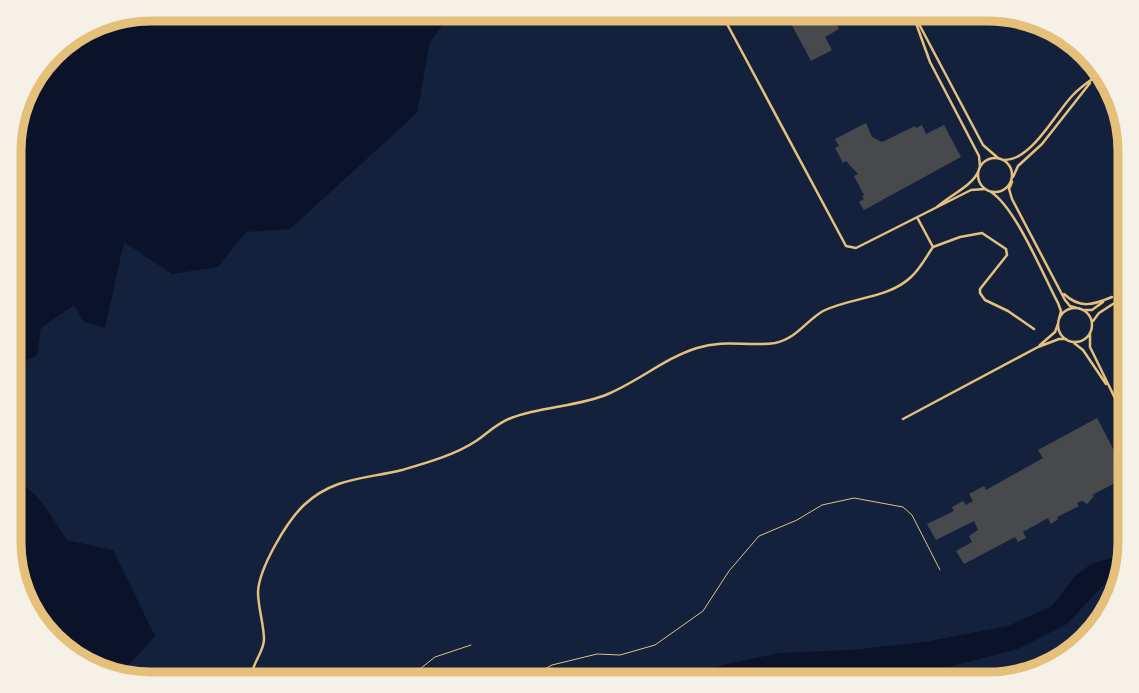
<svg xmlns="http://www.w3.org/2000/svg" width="1139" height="693" font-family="'Noto Sans',sans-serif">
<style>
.water{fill:#0b132b}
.building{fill:#48494c}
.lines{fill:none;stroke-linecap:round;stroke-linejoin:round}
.path{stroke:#e5c07b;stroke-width:1}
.minor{stroke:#e5c07b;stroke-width:2.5}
.tertiary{stroke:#e5c07b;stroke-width:2.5}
.motorway{stroke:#e5c07b;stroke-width:4.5}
.rim{fill:none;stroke:#e5c07b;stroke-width:9}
</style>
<rect width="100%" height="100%" fill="#14213d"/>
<path class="water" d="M151 9H192L193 14 199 16 211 9H455L430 42 417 113 290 229 246 232 218 267 172 274 124 242 105 328 84 322 74 305 41 328 37 355 10 368V133L24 88 57 44 97 19Z
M10 479C36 485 53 520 67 540L113 550 155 636 120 675 72 660 33 621 10 560Z
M1130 552 1122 575 1108 580 1067 624 1018 649 883 684H832L808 680 765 684H535L558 677 676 675 779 653 851 650 924 642 1008 626 1052 606 1076 575 1091 564Z"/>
<path class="building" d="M791 9H828L839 29 825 37 832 50 811 61 788 18 795 15Z
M866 123 872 137 882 142 915 126 916 128 922 125 926 134 944 125 961 157 864 210 859 202 864 199 862 196 864 195 854 176 858 174 846 161 843 163 835 148 839 146 835 139Z
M1097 418 1117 456 1113 458 1118 466 1114 468 1121 480 1092 495 1094 496 1087 504 1082 501 1077 503 1079 506 1057 517 1058 519 1051 524 1048 518 1023 532 1026 538 1018 542 1015 537 964 564 956 551 972 542 969 536 978 530 974 521 936 540 927 524 954 511 952 507 963 501 966 505 973 501 969 494 984 486 986 490 1043 458 1038 450Z"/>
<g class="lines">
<path class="path" d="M365 684 373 681 399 683 406 680 435 657 471 645
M517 684 552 665 597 654 620 655 655 645 703 611 729 571 759 536 797 520 822 505 854 498 903 507 912 515 940 570"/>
<path class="minor" d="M719 9 846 246 856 248 971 190 985 189
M911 9 983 145 998 158
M912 12 930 62 979 156 980 167
M937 207C949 196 972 186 978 172
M918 219 933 247
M933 247 960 237 982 233 1006 249 1007 255 980 289V293L985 300 1008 311 1034 329
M1040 345 1055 332 1058 324
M903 419 1038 347 1059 339H1066
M252 684C249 665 263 655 264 640 264 624 258 608 258 592 259 568 287 521 304 505 334 477 366 479 402 470 426 463 455 455 476 441 488 433 497 423 511 418 542 406 578 407 608 394 639 381 665 358 697 348 725 339 748 347 775 343 796 339 806 321 823 311 851 297 888 299 911 277 920 269 926 257 933 247"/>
<path class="tertiary" d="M978 175a17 17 0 1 1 34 0a17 17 0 1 1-34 0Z
M1004 160C1031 161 1055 114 1072 96 1081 86 1093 79 1103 71
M1013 177 1018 166 1042 144 1090 83
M1012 182 1009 189 1012 199 1065 300 1070 306 1077 308
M991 192C1016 208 1043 275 1058 303L1061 311 1059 319
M1064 294C1080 309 1093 305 1112 297
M1058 325a17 17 0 1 1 34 0a17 17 0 1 1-34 0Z
M1084 310H1092L1103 302
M1093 321 1099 313 1130 293
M1090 334V347L1130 429
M1074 343 1083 350 1106 384"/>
<path class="motorway" d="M1103 71 1118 103
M1130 175C1124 206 1112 223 1130 253
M1130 206 1126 222 1130 238
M1120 292 1130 281"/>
</g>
<path d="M0 0H1139V693H0ZM151 21H988A130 130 0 0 1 1118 151V542A130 130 0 0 1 988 672H151A130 130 0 0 1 21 542V151A130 130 0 0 1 151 21Z" fill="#f6f1e7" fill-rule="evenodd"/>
<path class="rim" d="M151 21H988A130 130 0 0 1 1118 151V542A130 130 0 0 1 988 672H151A130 130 0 0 1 21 542V151A130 130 0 0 1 151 21Z"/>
</svg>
